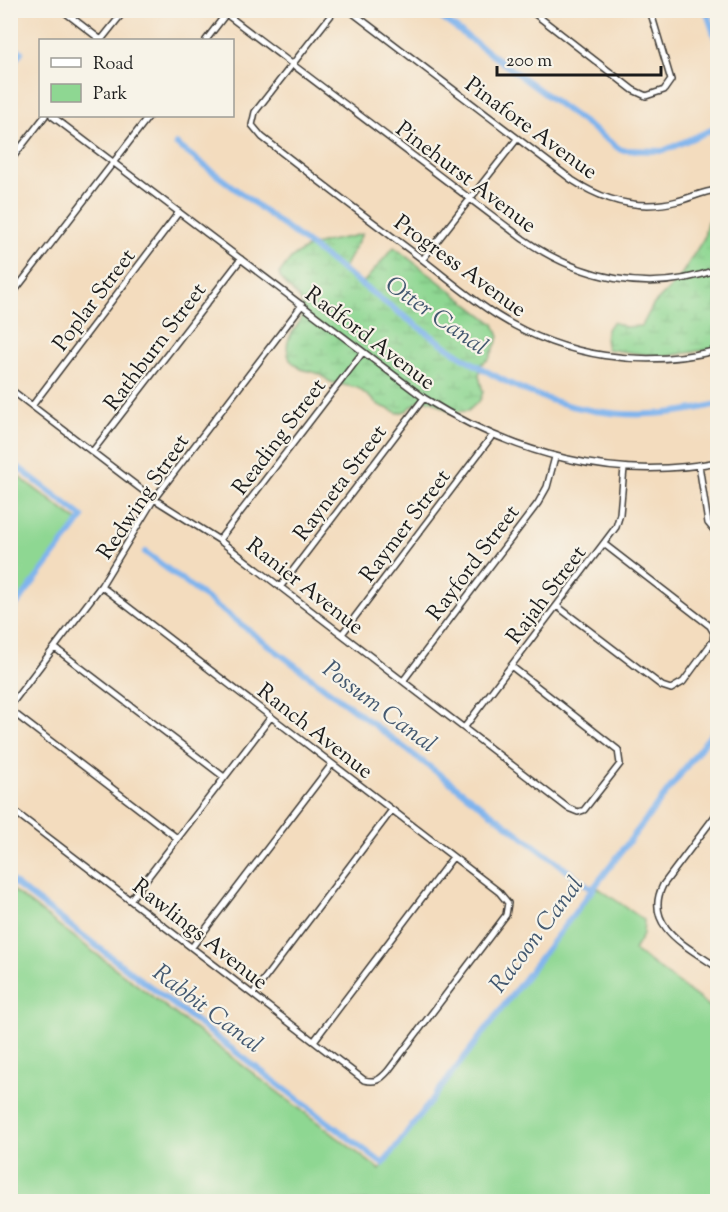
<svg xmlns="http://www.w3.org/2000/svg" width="728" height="1212" font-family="'Sorts Mill Goudy',serif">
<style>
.green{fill:#8ed792;stroke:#557a57;stroke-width:1.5}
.wetland{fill:url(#wetland-marsh);stroke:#557a57;stroke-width:1.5}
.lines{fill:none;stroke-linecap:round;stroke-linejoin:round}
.canal{stroke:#7fb4ed;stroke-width:6}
.minor-casing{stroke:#3c3934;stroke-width:8}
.minor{stroke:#fff;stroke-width:5}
.labels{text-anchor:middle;stroke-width:4.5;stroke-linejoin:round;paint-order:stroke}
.street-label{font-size:22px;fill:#1c1c1c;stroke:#f7f3e8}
.water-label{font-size:24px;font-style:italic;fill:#445970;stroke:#f7f3e8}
</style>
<defs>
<pattern id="wetland-marsh" width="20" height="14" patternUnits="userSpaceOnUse" patternTransform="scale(1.5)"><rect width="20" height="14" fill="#8ed792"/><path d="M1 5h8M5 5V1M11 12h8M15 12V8" fill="none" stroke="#7ab87d"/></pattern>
</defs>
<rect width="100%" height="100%" fill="#f7f3e8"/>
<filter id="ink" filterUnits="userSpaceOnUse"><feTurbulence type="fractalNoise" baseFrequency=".0167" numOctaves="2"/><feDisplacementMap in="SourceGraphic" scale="12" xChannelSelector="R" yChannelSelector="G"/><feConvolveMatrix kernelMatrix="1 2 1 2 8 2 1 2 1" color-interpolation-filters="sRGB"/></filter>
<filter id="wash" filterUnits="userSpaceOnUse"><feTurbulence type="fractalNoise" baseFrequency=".008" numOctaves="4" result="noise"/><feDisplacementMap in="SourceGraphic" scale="24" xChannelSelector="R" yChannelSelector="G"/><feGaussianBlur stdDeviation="1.35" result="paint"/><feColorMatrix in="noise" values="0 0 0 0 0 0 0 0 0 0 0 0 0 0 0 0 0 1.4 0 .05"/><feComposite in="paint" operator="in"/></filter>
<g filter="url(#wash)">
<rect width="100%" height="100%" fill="#f3dcbe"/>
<path class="green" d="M10 470 79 522 11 610H10Z
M597 887 644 920 643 935 634 950 717 1012V1201H11V889L380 1170Z"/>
<path class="wetland" d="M717 210V348L662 357 607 349C604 339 604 329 613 322L625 327 642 326 653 305 678 280 704 238 707 222Z
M362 234 344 268 363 283 394 247 494 324 499 337 489 359 481 364 479 376 483 392 480 400 468 411 451 412 433 401 420 400 406 411 398 413 379 405 358 388 330 382 320 374 301 369 290 360C279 333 304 329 303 308 302 294 283 288 279 274 300 240 328 243 362 234Z"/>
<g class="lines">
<path class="canal" d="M431 10 621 150 663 151 718 127
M706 10 718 46
M10 44 21 52 10 67
M176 144C235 189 294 234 353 278 470 366 562 443 718 404
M10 461 83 517 10 613
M145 552 593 890
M10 880 383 1164 718 725"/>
</g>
</g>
<g filter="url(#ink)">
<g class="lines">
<g class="minor-casing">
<path id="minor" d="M62 10 101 40
M335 10 255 112 252 125 262 137C312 176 363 215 414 253 442 274 469 298 498 316 564 357 643 369 718 350
M349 10 572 180C604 201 640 211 678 201 691 198 703 191 718 190
M530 10 633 90 646 96 664 90 671 80 650 10
M226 14 523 239C581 279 649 295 718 269
M101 40 125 10
M206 40 229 10
M52 116 424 398C513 454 613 482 718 462
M10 161 45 116
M423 259 517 139
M10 297 149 116
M10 389 154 499 219 540 568 808 578 812 584 810 620 764 618 750 511 666
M32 406 179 212
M92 452 241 259
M699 465 708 523 718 535
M219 540 363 352
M281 586 424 398
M557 606 662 686 671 689 683 682 713 641 714 633 710 626 604 544
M342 634 492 436
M55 648 224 777
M403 681 538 503 547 487 555 457
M10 706 101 586 154 499 302 305
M10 710 177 838
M464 728 616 527 620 514 624 468
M10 808 364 1080C375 1083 380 1080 388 1071L506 915 508 903 499 892 101 586
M718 812 663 885C642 927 689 947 718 968
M131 899 271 717
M192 947 332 764
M253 994 392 810
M314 1041 453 857"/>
</g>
<use href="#minor" class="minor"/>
</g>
</g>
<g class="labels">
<g class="street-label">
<text transform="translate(532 127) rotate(36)" y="8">Pinafore Avenue</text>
<text transform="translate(467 176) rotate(37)" y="8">Pinehurst Avenue</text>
<text transform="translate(461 265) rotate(36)" y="8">Progress Avenue</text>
<text transform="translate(93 299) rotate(-53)" y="8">Poplar Street</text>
<text transform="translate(371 337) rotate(37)" y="8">Radford Avenue</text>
<text transform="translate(154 346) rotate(-53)" y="8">Rathburn Street</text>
<text transform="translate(278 436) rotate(-53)" y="8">Reading Street</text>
<text transform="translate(339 482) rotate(-53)" y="8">Rayneta Street</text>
<text transform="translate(142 496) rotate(-56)" y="8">Redwing Street</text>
<text transform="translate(404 525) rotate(-53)" y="8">Raymer Street</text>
<text transform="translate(472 562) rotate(-53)" y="8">Rayford Street</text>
<text transform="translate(306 585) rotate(38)" y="8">Ranier Avenue</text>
<text transform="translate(545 594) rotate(-53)" y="8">Rajah Street</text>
<text transform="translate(316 730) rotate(38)" y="8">Ranch Avenue</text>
<text transform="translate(201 933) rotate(38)" y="8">Rawlings Avenue</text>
</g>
<g class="water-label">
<text transform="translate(437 315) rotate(35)" y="8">Otter Canal</text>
<text transform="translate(380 706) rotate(37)" y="8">Possum Canal</text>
<text transform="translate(536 934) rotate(-53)" y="8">Racoon Canal</text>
<text transform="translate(208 1008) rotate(37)" y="8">Rabbit Canal</text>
</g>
</g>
<rect width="728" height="1212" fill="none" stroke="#f7f3e8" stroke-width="36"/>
<rect x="39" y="39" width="195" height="78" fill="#f7f3e8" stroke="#9f9d96" stroke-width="1.5"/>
<rect x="51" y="58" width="30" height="9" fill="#ffffff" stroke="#9f9d96" stroke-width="1.5"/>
<text x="93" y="69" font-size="18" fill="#1c1c1c">Road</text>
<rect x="51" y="84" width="30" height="18" fill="#8ed792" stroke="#9f9d96" stroke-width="1.5"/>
<text x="93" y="99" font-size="18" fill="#1c1c1c">Park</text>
<path d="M497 66v9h164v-9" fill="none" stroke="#1c1c1c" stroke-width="3"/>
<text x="506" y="66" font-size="18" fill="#1c1c1c" stroke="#f7f3e8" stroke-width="4.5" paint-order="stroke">200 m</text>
</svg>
